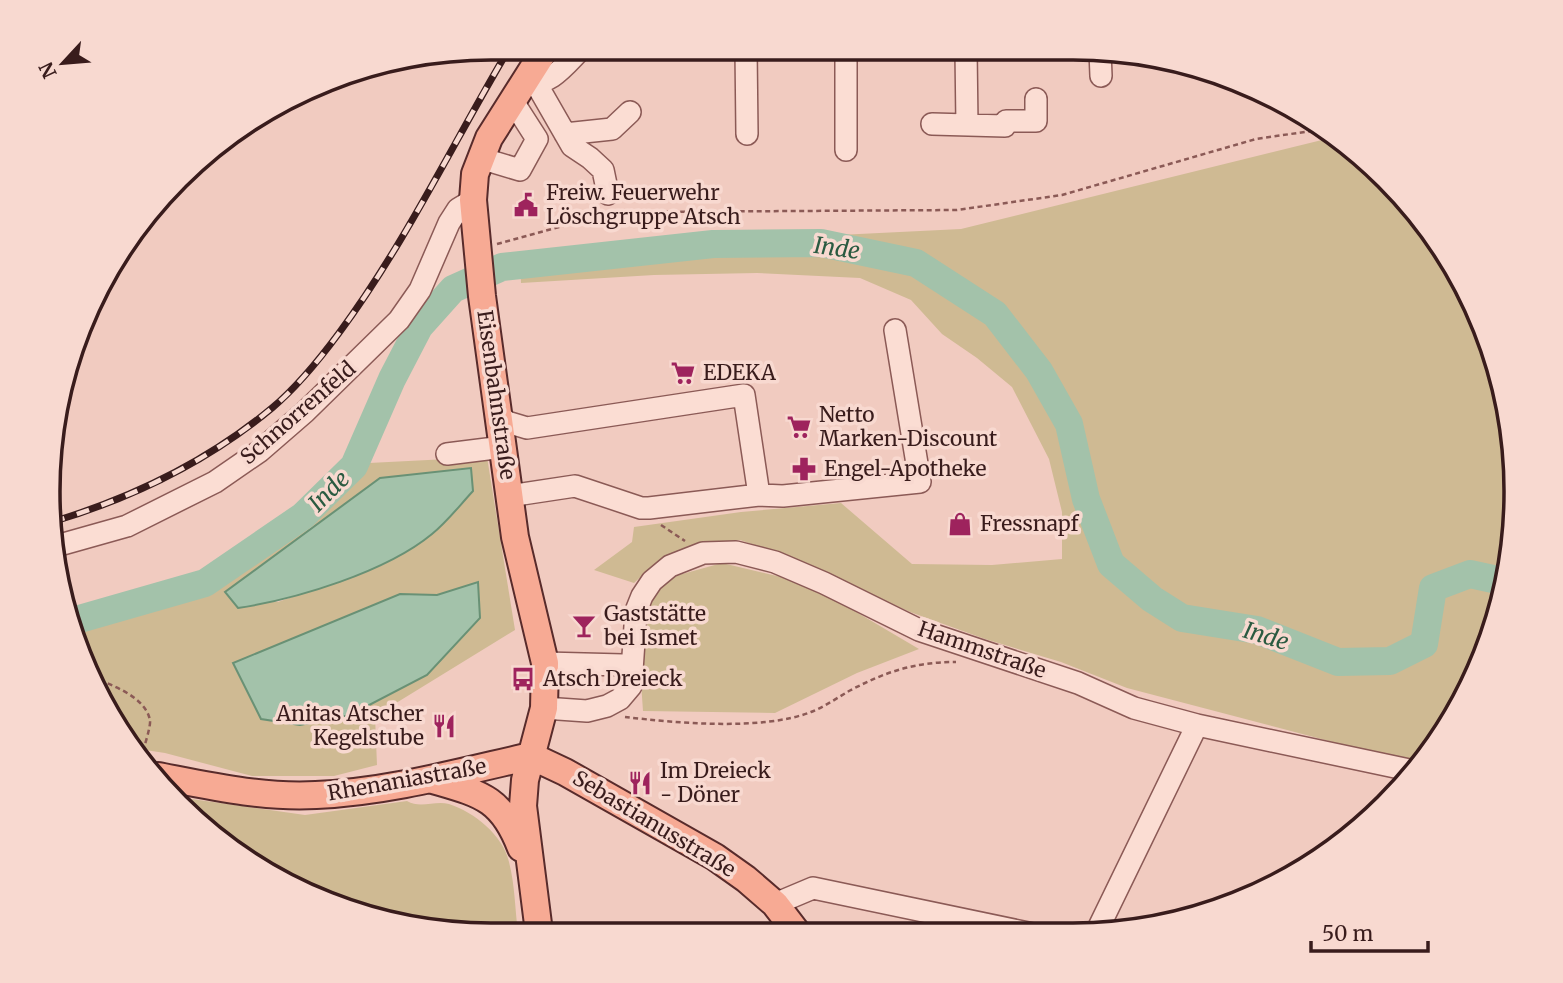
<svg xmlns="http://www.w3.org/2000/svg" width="1563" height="983" font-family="Merriweather,serif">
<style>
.green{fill:#cfba93;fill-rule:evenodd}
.water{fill:#a3c2aa;stroke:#699175;stroke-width:2}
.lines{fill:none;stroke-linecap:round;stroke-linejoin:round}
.river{stroke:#a3c2aa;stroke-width:28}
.minor-casing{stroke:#8b5a56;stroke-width:24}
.major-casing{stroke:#582b2b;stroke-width:30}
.path{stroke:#8b5a56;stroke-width:2.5;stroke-dasharray:5 3.5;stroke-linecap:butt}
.minor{stroke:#fbddd3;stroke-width:21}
.major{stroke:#f7aa94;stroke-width:26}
.rail-casing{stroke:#391c1c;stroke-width:7}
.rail{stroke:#f8d9d0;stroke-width:4.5;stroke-dasharray:13;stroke-linecap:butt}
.labels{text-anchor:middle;stroke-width:7;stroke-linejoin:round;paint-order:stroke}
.poi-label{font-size:21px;fill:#391c1c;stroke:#f8d9d0;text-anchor:start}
.street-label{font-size:21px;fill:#391c1c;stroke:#f8d9d0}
.water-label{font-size:23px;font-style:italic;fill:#2a5a41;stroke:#f8d9d0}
.rim{fill:none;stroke:#391c1c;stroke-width:3.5}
</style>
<rect width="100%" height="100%" fill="#f1cbc0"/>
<path class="green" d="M1326 139H1341L1456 269 1512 433 1501 606 1424 762 1420 765 1127 688 1061 662 985 639 910 612 792 558 740 540 688 546 648 570 634 583 594 570 632 542 634 527 741 512 841 503 912 564 992 565 1062 559V512L1049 459 1012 387 977 358 942 334 911 300 860 278 757 273 654 275 521 283 520 258 575 255 715 241 961 229Z
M487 457 515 630 375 716 377 765 334 776H252L165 753 132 748 122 739 71 634 69 626 97 621 204 590 241 569 295 530 369 463ZM470 468 473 491 432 534 383 565 278 602 225 592 380 479ZM477 582 233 663 400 594 437 595Z
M722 563 807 583 919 649 857 673 775 713 643 711 637 625 668 578Z
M177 797 305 815 407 801C421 809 435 800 449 804 474 812 503 835 509 862 515 885 515 910 518 932H434L322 902 221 844Z"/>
<path class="water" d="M471 468 473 491C460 505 447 522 432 534 386 572 297 599 238 608L225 592 380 478Z
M478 582 480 618 427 675 350 715 300 725 261 719 233 663 400 594 437 595Z"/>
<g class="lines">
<path class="river" d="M69 622 205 583 303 516 354 466 392 379 419 327 453 289 502 267 713 244 821 243 916 263 995 314 1039 371 1069 424 1086 499 1111 564 1152 599 1182 618 1257 630 1338 662 1390 661 1424 644 1433 588 1470 574 1502 581"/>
<g class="minor-casing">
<path id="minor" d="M746 49 747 134
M966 50 967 125
M1100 51 1101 76
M524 84C551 86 565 65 582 48
M537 85 572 146 590 158 603 170 608 194
M932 124 1005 126 1006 121H1036V99
M565 134 612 129 630 112
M846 150V49
M480 158 520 170 537 139 512 100
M499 415 507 422 527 428 744 395 759 495
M447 454 503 447
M509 496 575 486 641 508H649L759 495 783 496 920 482 895 330
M56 546 127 526 215 482 260 451 305 412 399 320 420 290 449 223 458 209 473 200
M545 663 623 665 633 670
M544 708 587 711 607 706 620 699 631 686 636 611 642 596 652 581 670 566 703 553 736 552 775 562 824 583 919 630 1078 683 1134 708 1197 725 1414 771
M775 904 813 888 1033 934
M1095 935 1197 725"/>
</g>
<g class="major-casing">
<path id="major" d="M531 756 565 772 715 857 746 879 775 904 798 934
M158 776C210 786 263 798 316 795 388 792 460 772 531 756
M433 780C481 794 502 798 521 848
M539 932 523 806 525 780 544 708 545 663 515 537 482 296 473 200 475 174 489 138 546 48"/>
</g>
<path class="path" d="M497 244 581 221 638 212 957 210 1062 195 1256 139 1325 129
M661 525 685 541
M92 677C111 685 145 696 150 720 151 727 143 750 141 758
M625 717C677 723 762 731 811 712 824 707 837 698 849 691 885 672 914 662 956 662"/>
<use href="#minor" class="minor"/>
<use href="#major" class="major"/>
<g class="rail-casing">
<path id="rail" d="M52 522C132 498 207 462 272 408 297 387 319 360 339 333 405 244 453 143 510 47"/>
</g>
<use href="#rail" class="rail"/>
</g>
<defs>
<g id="civic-bare" transform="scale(1.89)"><path d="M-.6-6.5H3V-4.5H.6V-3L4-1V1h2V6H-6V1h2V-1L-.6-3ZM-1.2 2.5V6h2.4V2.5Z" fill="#9e235d" stroke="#f8d9d0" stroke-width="2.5" paint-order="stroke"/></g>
<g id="supermarket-bare" transform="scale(1.89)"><path d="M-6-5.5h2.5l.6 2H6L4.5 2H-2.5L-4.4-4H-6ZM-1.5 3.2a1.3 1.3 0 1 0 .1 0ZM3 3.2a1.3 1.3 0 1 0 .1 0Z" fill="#9e235d" stroke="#f8d9d0" stroke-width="2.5" paint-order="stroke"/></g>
<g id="pharmacy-bare" transform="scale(1.89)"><path d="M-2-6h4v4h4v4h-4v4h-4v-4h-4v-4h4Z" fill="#9e235d" stroke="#f8d9d0" stroke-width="2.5" paint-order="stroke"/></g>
<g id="shop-bare" transform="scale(1.89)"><path d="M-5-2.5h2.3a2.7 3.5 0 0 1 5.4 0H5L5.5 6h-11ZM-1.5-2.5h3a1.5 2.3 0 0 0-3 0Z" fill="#9e235d" stroke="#f8d9d0" stroke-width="2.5" paint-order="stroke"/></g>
<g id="bar-bare" transform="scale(1.89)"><path d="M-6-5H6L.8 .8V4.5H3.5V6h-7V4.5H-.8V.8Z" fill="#9e235d" stroke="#f8d9d0" stroke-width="2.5" paint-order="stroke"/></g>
<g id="bus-bare" transform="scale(1.89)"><path d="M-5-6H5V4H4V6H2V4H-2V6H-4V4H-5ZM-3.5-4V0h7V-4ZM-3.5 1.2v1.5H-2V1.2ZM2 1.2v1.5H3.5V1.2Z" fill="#9e235d" stroke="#f8d9d0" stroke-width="2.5" paint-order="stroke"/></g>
<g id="restaurant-bare" transform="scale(1.89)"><path d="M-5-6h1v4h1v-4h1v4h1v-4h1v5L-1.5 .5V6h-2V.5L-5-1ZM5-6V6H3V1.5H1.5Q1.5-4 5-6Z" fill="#9e235d" stroke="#f8d9d0" stroke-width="2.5" paint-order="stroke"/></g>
</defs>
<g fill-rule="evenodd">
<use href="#civic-bare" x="526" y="205"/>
<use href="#supermarket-bare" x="683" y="373"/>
<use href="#supermarket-bare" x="799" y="427"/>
<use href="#pharmacy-bare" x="804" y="469"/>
<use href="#shop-bare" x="960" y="524"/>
<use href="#bar-bare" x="584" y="626"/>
<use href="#bus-bare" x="523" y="679"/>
<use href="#restaurant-bare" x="444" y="726"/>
<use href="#restaurant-bare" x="640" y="783"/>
</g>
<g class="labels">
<g class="poi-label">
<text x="546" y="200">Freiw. Feuerwehr<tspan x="546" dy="24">Löschgruppe Atsch</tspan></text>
<text x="703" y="380">EDEKA</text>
<text x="819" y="422">Netto<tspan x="819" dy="24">Marken-Discount</tspan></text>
<text x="824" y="476">Engel-Apotheke</text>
<text x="980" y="531">Fressnapf</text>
<text x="604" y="621">Gaststätte<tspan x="604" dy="24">bei Ismet</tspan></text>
<text x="543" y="686">Atsch Dreieck</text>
<text x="424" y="721" text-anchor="end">Anitas Atscher<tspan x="424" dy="24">Kegelstube</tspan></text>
<text x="660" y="778">Im Dreieck<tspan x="660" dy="24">- Döner</tspan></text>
</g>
<g class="street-label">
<text transform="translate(496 395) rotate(82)" y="7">Eisenbahnstraße</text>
<text transform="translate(298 413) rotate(-41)" y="7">Schnorrenfeld</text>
<text transform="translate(982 650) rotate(19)" y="7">Hammstraße</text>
<text transform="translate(407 780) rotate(-10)" y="7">Rhenaniastraße</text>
<text transform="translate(654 824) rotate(31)" y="7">Sebastianusstraße</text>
</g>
<g class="water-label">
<text transform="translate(837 248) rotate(8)" y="8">Inde</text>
<text transform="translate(329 491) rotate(-45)" y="8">Inde</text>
<text transform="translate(1266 636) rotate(17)" y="8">Inde</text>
</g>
</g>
<path d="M0 0H1563V983H0ZM491 60H1073A431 431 0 0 1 1504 491V492A431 431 0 0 1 1073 923H491A431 431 0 0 1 60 492V491A431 431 0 0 1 491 60Z" fill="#f8d9d0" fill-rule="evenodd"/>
<path class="rim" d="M491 60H1073A431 431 0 0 1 1504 491V492A431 431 0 0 1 1073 923H491A431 431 0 0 1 60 492V491A431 431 0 0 1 491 60Z"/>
<g transform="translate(63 63) rotate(244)" stroke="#f8d9d0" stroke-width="5" paint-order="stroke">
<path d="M0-5L12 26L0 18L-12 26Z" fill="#391c1c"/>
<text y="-10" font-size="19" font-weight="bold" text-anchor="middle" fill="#391c1c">N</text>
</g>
<path d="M1311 941v10h117v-10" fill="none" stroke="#391c1c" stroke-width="3.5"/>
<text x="1322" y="941" font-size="21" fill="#391c1c" stroke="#f8d9d0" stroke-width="5" paint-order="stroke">50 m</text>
</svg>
